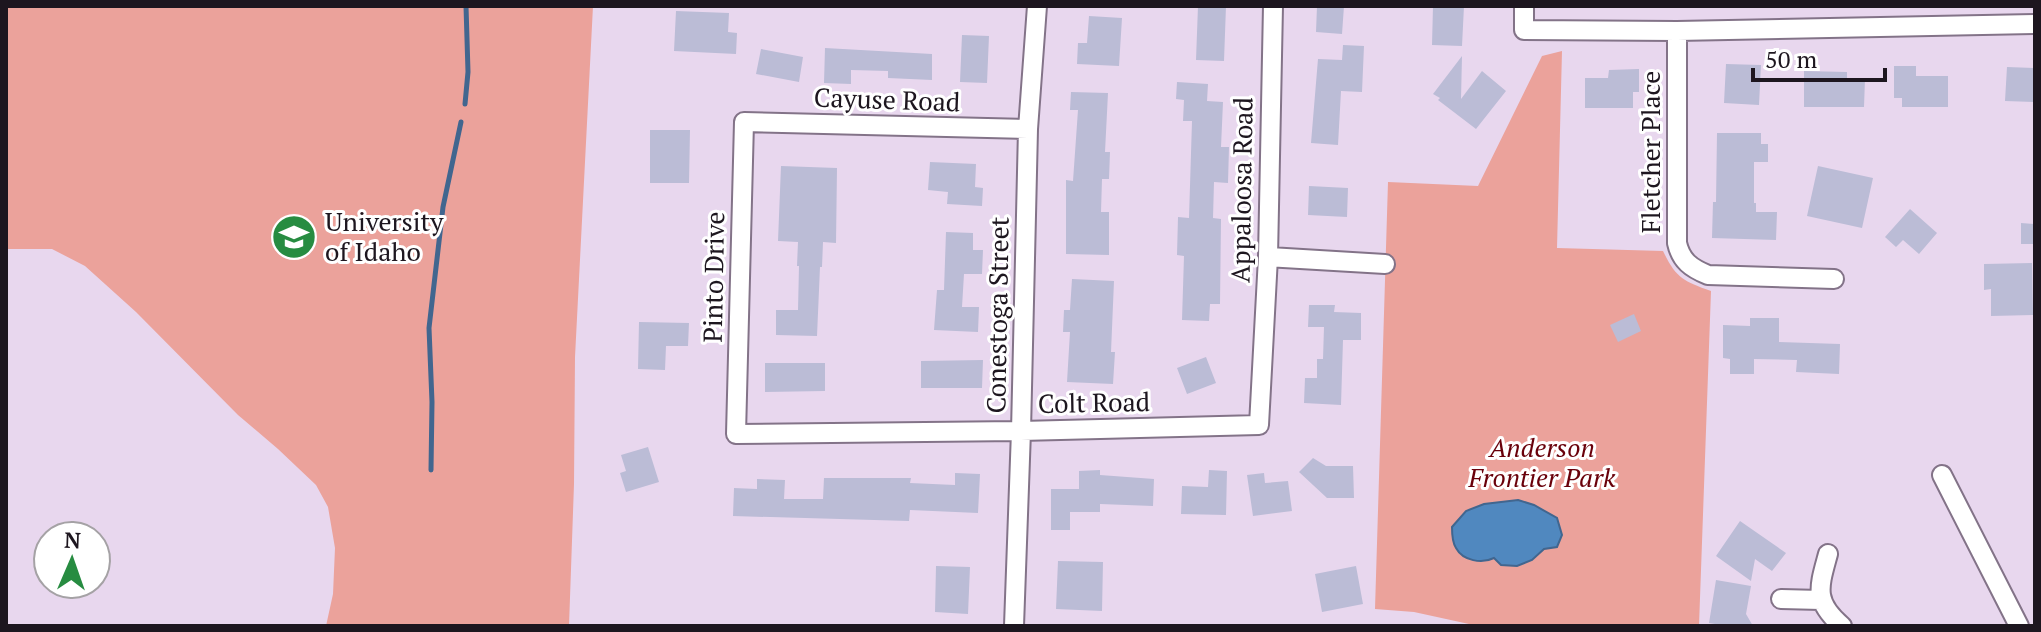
<svg xmlns="http://www.w3.org/2000/svg" width="2041" height="632" font-family="'PT Serif',serif">
<style>
.green{fill:#eba29b}
.water{fill:#5088bf;stroke:#41668f;stroke-width:2}
.lines{fill:none;stroke-linecap:round;stroke-linejoin:round}
.stream{stroke:#41668f;stroke-width:5}
.building{fill:#bbbcd6}
.street-casing{stroke:#837388;stroke-width:22}
.street{stroke:#fff;stroke-width:18}
.labels{text-anchor:middle;stroke-width:6;stroke-linejoin:round;paint-order:stroke}
.street-label{font-size:26px;fill:#1d161f;stroke:#fff}
.poi-label{font-size:26px;fill:#1d161f;stroke:#fff;text-anchor:start}
.park-label{font-size:26px;font-style:italic;fill:#69000a;stroke:#fff}
</style>
<rect width="100%" height="100%" fill="#e8d7ee"/>
<path class="green" d="M6 6H593L575 357 574 484 569 626H326L333 594 335 548 328 507 316 485 278 449 238 415 136 312 85 266 52 249H6Z
M1562 51 1557 248 1663 251C1676 278 1683 281 1711 291L1699 626H1470L1469 624 1414 612 1375 609 1388 182 1478 186 1542 56Z"/>
<path class="water" d="M1518 500 1534 505 1557 518 1562 535 1557 547 1544 549 1532 560 1517 566 1501 565 1494 558C1482 564 1463 561 1456 548 1452 542 1452 534 1452 527L1466 511 1484 504Z"/>
<g class="lines">
<path class="stream" d="M465 104 468 72 466 6
M431 470 432 402 429 328 443 207 461 122"/>
</g>
<path class="building" d="M1198 6H1226L1224 61 1196 60Z
M1317 6H1344L1342 34 1316 32Z
M1433 6H1464L1462 46 1432 45Z
M676 11 729 13 728 32 737 33 736 54 674 51Z
M1089 16 1122 18 1119 66 1077 64 1078 43H1087Z
M962 35 989 36 987 83 960 82Z
M1343 45 1364 46 1362 92 1341 91 1338 145 1311 143 1318 59 1342 60Z
M825 48 932 54V80L888 78V71L851 70V84L824 83Z
M761 49 803 57 799 82 756 74Z
M1462 56 1461 99 1482 71 1506 91 1476 129 1438 100 1440 98 1433 94Z
M1726 64 1761 65 1759 105 1724 103Z
M1894 66H1916V76H1948V107H1902V98H1894Z
M2007 67 2035 68V102L2005 101Z
M1639 69V92H1633V108H1585V78H1608L1609 70Z
M1804 71 1847 72V79H1865L1864 107H1804Z
M1177 82 1208 84 1207 101 1223 102 1221 147H1229L1228 183 1214 182 1213 218 1221 219 1220 304H1210L1209 321 1182 320 1184 256 1177 255 1178 217 1189 218 1192 121H1183L1184 100 1176 99Z
M1071 92 1108 93 1105 152H1110L1109 179H1102L1101 212H1109V255L1066 254V180L1073 181 1078 110H1070Z
M650 130H690L689 183H650Z
M1717 133H1761V144H1768V162H1754V203H1756V212H1777L1776 240 1712 238 1713 202H1716Z
M930 162 976 164 975 187 983 188 982 206 947 204 948 192 928 190Z
M781 166 837 168 836 243 823 242 822 267H820L817 336 776 335V310H798L799 266H797L798 242 778 241Z
M1818 166 1873 178 1862 228 1807 216Z
M1309 186 1348 188 1347 217 1308 215Z
M1910 209 1937 233 1919 254 1903 240 1896 247 1885 237Z
M2021 223 2035 224V244H2021Z
M946 232 973 233V250H983L982 274H964L962 307H979L978 332 934 330 937 290H944Z
M2032 263 2033 315 1991 316V289L1984 290V264Z
M1072 279 1114 281 1111 352H1115L1113 384 1067 382 1070 332H1063L1064 310H1070Z
M1309 305H1335L1334 312 1361 313V340H1343L1341 405 1304 403 1305 378H1317V359H1323L1324 327H1308Z
M1634 314 1641 331 1618 342 1610 325Z
M1750 318H1779V342L1840 344 1839 374 1796 372 1797 360 1754 359V374H1730V359L1723 358V325L1750 326Z
M639 322 689 323 688 346H666L665 370 638 369Z
M1206 357 1216 383 1187 394 1177 368Z
M983 360 982 388H921V361Z
M765 363H825V391L765 392Z
M648 447 659 482 626 492 620 473 626 471 621 455Z
M1313 458 1326 466H1353L1354 498H1327L1299 472Z
M1100 470V475L1154 479 1153 506 1100 504V512H1070V530H1051V489H1079V471Z
M1209 470 1227 471 1226 515 1181 514 1182 486 1208 487Z
M955 473 980 474 978 513 910 510 909 521 733 516 734 488 757 489V479L785 480 784 499H823L824 478H911L910 483 955 485Z
M1264 473 1265 483 1288 481 1292 511 1253 516 1247 475Z
M1740 521 1786 553 1772 571 1755 559 1751 581 1716 556Z
M1058 561 1103 562 1102 611 1056 609Z
M936 566 970 567 968 614 935 612Z
M1356 566 1363 604 1322 612 1315 574Z
M1716 580 1751 586 1746 614 1753 626H1727L1709 623Z"/>
<g class="lines">
<g class="street-casing">
<path id="street" d="M1524 6V30L1677 31 2035 24
M1677 31V243C1681 261 1691 268 1708 275L1834 279
M1028 129 744 122 736 434 1021 431 1259 425 1268 257 1273 6
M1268 257 1385 264
M1942 475 2019 626
M1828 554C1819 587 1813 601 1842 626
M1781 599 1821 600
M1014 626 1021 431 1028 129 1037 6"/>
</g>
<use href="#street" class="street"/>
</g>
<defs>
<g id="university-disc" transform="scale(2.3)"><circle r="9.5" fill="#278c41" stroke="#fff"/><path d="M0-5L7-2L0 1L-7-2ZM-4 1L0 2.5L4 1V4Q0 6-4 4Z" fill="#fff"/></g>
</defs>
<g fill-rule="evenodd">
<use href="#university-disc" x="294" y="237"/>
</g>
<g class="labels">
<g class="street-label">
<text transform="translate(887 100) rotate(2)" y="9">Cayuse Road</text>
<text transform="translate(1651 152) rotate(-90)" y="9">Fletcher Place</text>
<text transform="translate(1242 190) rotate(-89)" y="9">Appaloosa Road</text>
<text transform="translate(714 277) rotate(-89)" y="9">Pinto Drive</text>
<text transform="translate(998 315) rotate(-89)" y="9">Conestoga Street</text>
<text transform="translate(1094 403) rotate(-1)" y="9">Colt Road</text>
</g>
<g class="poi-label">
<text x="325" y="231">University<tspan x="325" dy="30">of Idaho</tspan></text>
</g>
<g class="park-label">
<text x="1542" y="457">Anderson<tspan x="1542" dy="30">Frontier Park</tspan></text>
</g>
</g>
<rect width="2041" height="632" fill="none" stroke="#1d161f" stroke-width="16"/>
<g transform="translate(72 560) rotate(2)"><circle r="38" fill="#ffffff" stroke="#a5a2a5" stroke-width="2"/>
<path d="M0-6L14 30L0 20L-14 30Z" fill="#278c41"/>
<text y="-12" font-size="22" font-weight="bold" text-anchor="middle" fill="#1d161f">N</text>
</g>
<path d="M1753 68v12h132v-12" fill="none" stroke="#1d161f" stroke-width="4"/>
<text x="1765" y="68" font-size="24" fill="#1d161f" stroke="#ffffff" stroke-width="6" paint-order="stroke">50 m</text>
</svg>
